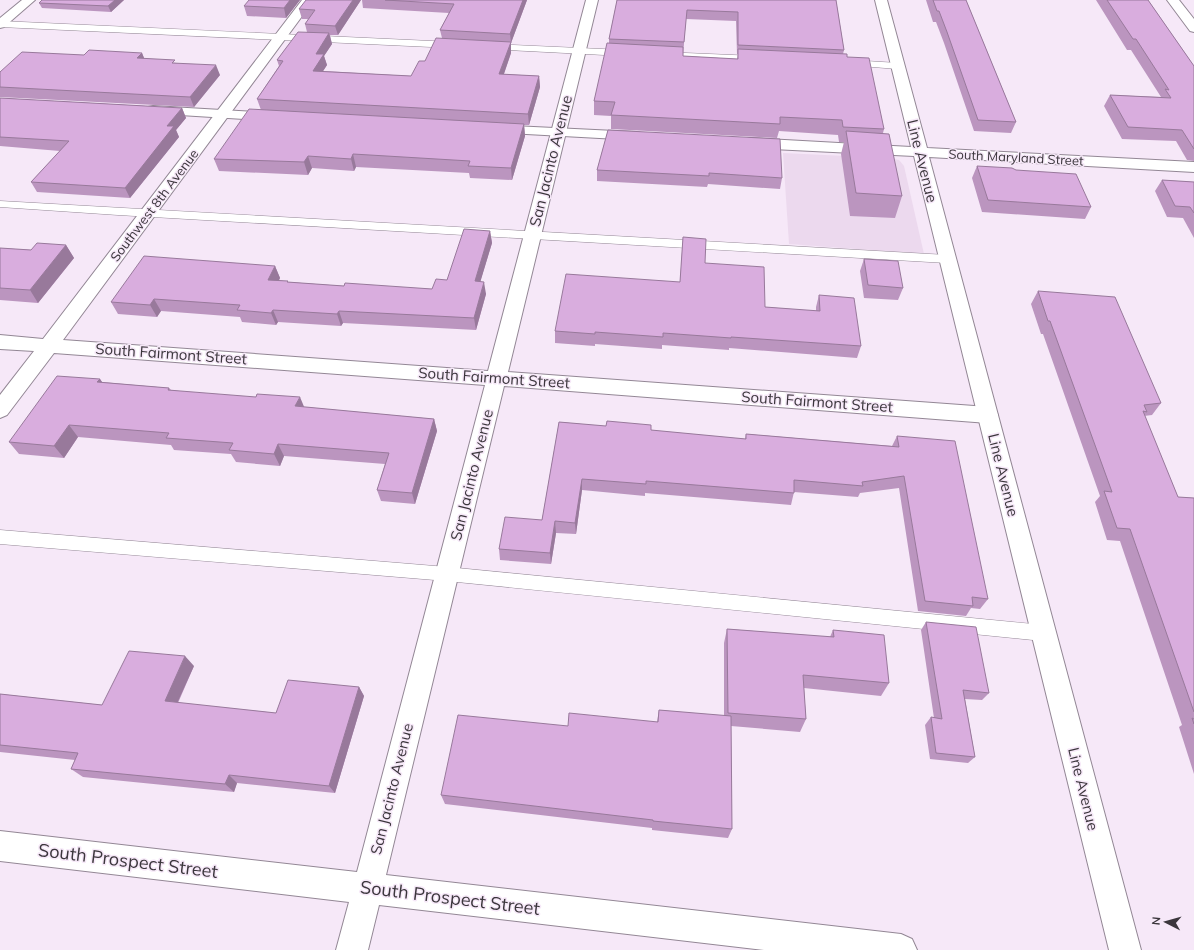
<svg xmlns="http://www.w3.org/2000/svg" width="1194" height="950" font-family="Mulish,sans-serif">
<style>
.built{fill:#ecd9ee}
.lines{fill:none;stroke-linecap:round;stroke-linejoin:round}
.lane-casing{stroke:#938795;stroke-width:1}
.street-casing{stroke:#938795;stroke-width:2}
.secondary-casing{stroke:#938795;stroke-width:2}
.lane{fill:#fff;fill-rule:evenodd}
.street{fill:#fff;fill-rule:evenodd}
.secondary{fill:#fff;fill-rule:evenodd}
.wall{fill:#bb95bf;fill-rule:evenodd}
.shaded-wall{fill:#98799b}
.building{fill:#d9adde;stroke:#98799b}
.labels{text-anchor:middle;stroke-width:3;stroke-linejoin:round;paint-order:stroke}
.far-street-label{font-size:13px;fill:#3b363c;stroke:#f6e8f8}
.street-label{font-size:15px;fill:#3b363c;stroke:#f6e8f8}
.near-street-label{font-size:18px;fill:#3b363c;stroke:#f6e8f8}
</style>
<rect width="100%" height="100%" fill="#f6e8f8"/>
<path class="built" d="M783 153 888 158 899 160 904 166 924 254 789 244Z"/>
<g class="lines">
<g class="lane-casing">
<path id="lane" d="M0 21 453 42 457 45 453 48 0 27Z
M490 44 624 50 628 53 624 56 487 49 486 47Z
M662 52 756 56 761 59 756 62 659 57 658 55 659 53Z
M850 60 898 63 903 66 898 69 847 65 845 63 847 61Z
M0 201 947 255 951 256 953 259 951 262 947 263 118 215 0 207Z
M0 530 447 567 1043 625 1049 627 1052 633 1049 639 1043 641 447 581 0 544Z"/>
</g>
<g class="street-casing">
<path id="street" d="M22 0H35L4 27 0 28V18Z
M302 0H314L63 340 488 371 586 0H598L508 372 988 407 995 410 998 415 995 420 988 423 504 386 386 875 901 934 912 939 917 950H764L379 905 368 950H336L349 902 0 861V831L357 872 485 385 54 353 7 415 0 418V395L34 351 0 349V335L43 339Z
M1167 0H1179L1194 19V32L1190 31Z"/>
</g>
<g class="secondary-casing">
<path id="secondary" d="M875 0H887L927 148 1194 162V172L929 157 1141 950H1109L914 156 750 148 745 146 742 143 745 140 750 138 911 147Z
M153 106 274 113 279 114 281 117 279 120 274 121 148 113 146 110 148 107Z
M494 125 636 132 641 133 643 136 641 139 636 140 489 132 487 129 489 126Z"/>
</g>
<use href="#lane" class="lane"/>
<use href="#street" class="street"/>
<use href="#secondary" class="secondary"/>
</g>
<path class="wall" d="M42 0H124L111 12 42 8 39 3Z
M300 0 286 18 247 16 244 6Z
M361 0 338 35H330L332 44 324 56 327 65 323 71 411 76 425 61 442 38 440 30 449 13 363 8 362 0H527L511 43V53L504 74 539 76 540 87 529 125H524L525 136 512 180 470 178 469 173 356 167 354 171 312 168 308 175 219 171 214 159 261 110 257 99 279 66 277 60 307 32 305 24 308 19H302L299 9Z
M617 0H836L844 50 843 54 847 57 884 129 883 133 902 196 895 218 850 216 841 154 844 142H839L838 135 779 131 777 138 611 129V116L594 115V101L609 43V39ZM686 19 736 21 737 54H738L737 59 683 56Z
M926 0H966L1016 122 1011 133 974 131 944 43 936 22H933Z
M1096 0H1148L1194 66V161L1187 160 1176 141 1122 139 1104 106 1110 95 1161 97 1131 50H1127Z
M142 53 144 58 176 63 220 75 194 107 0 97V72L84 55Z
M0 98 182 108 186 118 176 130 179 137 130 198 37 192 31 182 60 151 0 146Z
M608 130 782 178 780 189 708 184 707 187 597 181V170Z
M977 166 1091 207 1085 219 982 212 972 178Z
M1162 180 1194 182V238L1183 218 1167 217 1155 191Z
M490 231 492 243 480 282 486 294 476 330 343 323 341 326 278 322 276 325 242 322 240 317 161 311 157 317 118 314 111 302 275 266 280 278 279 280 288 282 344 286 432 289 447 280Z
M683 237 705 263 765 307 816 311V307L819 295 861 346 857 358 729 348V350L662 345V349L595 344V346L555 343V331L680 282Z
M66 245 74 258 38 303 0 300V248L31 250Z
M864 259 903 288 898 300 864 298 860 271Z
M1038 291 1161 403 1152 415 1144 416 1178 497 1194 498V774L1179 727 1182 725 1120 541 1107 540 1095 502 1100 496 1043 334H1041L1031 304Z
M100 379 102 382 169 388 171 390 304 407 434 419 437 431 415 504 381 501 377 490 385 464 284 456 280 466 236 462 231 454 174 450 171 445 78 437 64 458 19 454 9 442Z
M559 422 745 439 746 434 892 446 897 436 988 599 980 609 971 608 966 616 918 611 899 488 860 493 858 497 794 492 791 505 645 493V496L582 490 576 534 556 533 551 564 500 560 499 549 542 520Z
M926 622 989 693 982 700 965 699 975 757 968 763 930 759 925 725 931 717 934 718 921 630Z
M727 629 830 637 833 630 889 683 881 696 804 688 806 719 800 732 731 726 732 829 728 838 652 830V828L445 804 441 795 568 726 657 722 659 710 724 716V643Z
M194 666 178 703 276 713 359 687 364 696 335 793 237 783 234 792 83 777 71 769 75 760 0 752V694L102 705Z"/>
<path class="shaded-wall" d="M115 0H124L111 12 108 6Z
M290 0H300L286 18 284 8Z
M353 0H361L338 35 335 26Z
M523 0H527L511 43 510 34Z
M329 33 332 44 324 56 327 65 316 82 313 71 316 54Z
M511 42V53L500 85 499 74Z
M142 53 146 63 137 58Z
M216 65 220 75 194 107 190 97Z
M539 76 540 87 529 125 528 114Z
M182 108 186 118 176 130 179 137 130 198 125 188 167 126Z
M524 124 525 136 512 180 511 168Z
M353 154 356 167 354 171 351 159Z
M308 156 312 168 308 175 304 162Z
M490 231 492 243 477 293 475 281Z
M66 245 74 258 38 303 30 290Z
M275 266 280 278 273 292 268 280Z
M484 282 486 294 476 330 474 318Z
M154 299 161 311 157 317 150 305Z
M273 310 278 322 276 325 271 313Z
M339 311 343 323 341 326 337 314Z
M100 379 108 391 97 382Z
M300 397 305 409 295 406Z
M434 419 437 431 415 504 412 493Z
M69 425 78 437 64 458 54 446Z
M278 444 284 456 280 466 274 454Z
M582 479V490L576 534 575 523Z
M555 521 556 533 551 564 550 553Z
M185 656 194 666 174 710 165 701Z
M359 687 364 696 335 793 329 786Z
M229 775 237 783 234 792 225 784Z"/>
<path class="building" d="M42 0H115L108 6 39 3Z
M249 0H290L284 8 244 6Z
M306 0H353L335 26 305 24 315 10 299 9Z
M385 0H523L510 34 440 30 454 4Z
M617 0H836L844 50 738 45V12L687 10 684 42 609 39Z
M933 0H966L1016 122 978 120 947 32 939 11H937Z
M1107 0H1148L1194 66V149L1182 130 1128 127 1110 95 1171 98 1165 89 1169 90 1136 39H1133Z
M298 32 329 33 316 54H324L313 71 411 76 419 61H425L436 38 511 42 499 74 539 76 528 114 257 99 283 61 277 60Z
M607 43 683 47V56L738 59V49L847 54V57L869 58 884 129 843 127 842 120 780 117V124L611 115 615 102 594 101Z
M89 50 142 53 137 58 175 60 172 63 216 65 190 97 0 87V72L22 52 84 55Z
M0 98 182 108 167 126H174L125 188 31 182 69 141 0 137Z
M249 109 524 124 511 168 468 166 470 161 353 154 351 159 308 156 304 162 214 159Z
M608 130 780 139 782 178 709 173V176L597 170Z
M846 131 889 134 902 196 856 193Z
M977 166 1012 168 1016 170 1076 174 1091 207 988 200Z
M1162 180 1194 182V213L1190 207 1175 206Z
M464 229 490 231 475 281 484 282 474 318 339 311 337 314 273 310 271 313 237 310 240 305 154 299 150 305 111 302 144 256 275 266 268 280 288 281 287 282 344 286 345 283 432 289 436 279 447 280Z
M683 237 706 239 705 263 764 267 765 307 820 311 819 295 854 298 861 346 731 337V338L663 333V337L595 332V334L555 331 566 274 680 282Z
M37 243 66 245 30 290 0 288V248L31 250Z
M864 259 898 261 903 288 868 285Z
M1038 291 1115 297 1161 403 1144 405 1147 412 1143 411 1178 497 1194 498V712L1130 529 1117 528 1104 491 1112 492 1050 321H1048Z
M57 376 100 379 97 382 169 388 168 390 256 397 257 394 300 397 295 406 434 419 412 493 377 490 389 453 278 444 274 454 229 450 233 443 166 438 169 433 69 425 54 446 9 442Z
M607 421 651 425V430L746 439V434L899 447 897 436 955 441 988 599 972 597 973 606 925 601 904 476 862 482 863 486 794 480V493L646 481V484L582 479 575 523 555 521 550 553 499 549 505 517 542 520 559 422 606 426Z
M926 622 976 627 989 693 963 690 975 757 936 753 931 717 942 719Z
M727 629 834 637 833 630 884 635 889 683 803 675 806 719 728 713Z
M129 651 185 656 165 701 276 713 288 680 359 687 329 786 229 775 225 784 71 769 78 753 0 745V694L102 705Z
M659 710 731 716 732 829 653 821V820L441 795 458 715 568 726 569 713 658 722Z
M1192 718 1194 719V724Z"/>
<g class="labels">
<g class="far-street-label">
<text transform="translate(1016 157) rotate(3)" y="5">South Maryland Street</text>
<text transform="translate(154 205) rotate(-53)" y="5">Southwest 8th Avenue</text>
</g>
<g class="street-label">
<text transform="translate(551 161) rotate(-76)" y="5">San Jacinto Avenue</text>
<text transform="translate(922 161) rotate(76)" y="5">Line Avenue</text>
<text transform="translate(171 354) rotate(4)" y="5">South Fairmont Street</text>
<text transform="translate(494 378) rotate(4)" y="5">South Fairmont Street</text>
<text transform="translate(817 402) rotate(4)" y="5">South Fairmont Street</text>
<text transform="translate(472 475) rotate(-76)" y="5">San Jacinto Avenue</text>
<text transform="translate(1003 475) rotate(76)" y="5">Line Avenue</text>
<text transform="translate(392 789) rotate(-76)" y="5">San Jacinto Avenue</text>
<text transform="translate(1083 789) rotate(76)" y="5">Line Avenue</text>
</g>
<g class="near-street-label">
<text transform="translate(128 861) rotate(7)" y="6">South Prospect Street</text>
<text transform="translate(450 898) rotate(7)" y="6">South Prospect Street</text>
</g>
</g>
<g transform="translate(1166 922) rotate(276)" stroke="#f6e8f8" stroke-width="3" paint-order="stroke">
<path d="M0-3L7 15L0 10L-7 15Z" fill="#3b363c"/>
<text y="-6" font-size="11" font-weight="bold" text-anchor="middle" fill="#3b363c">N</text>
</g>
</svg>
